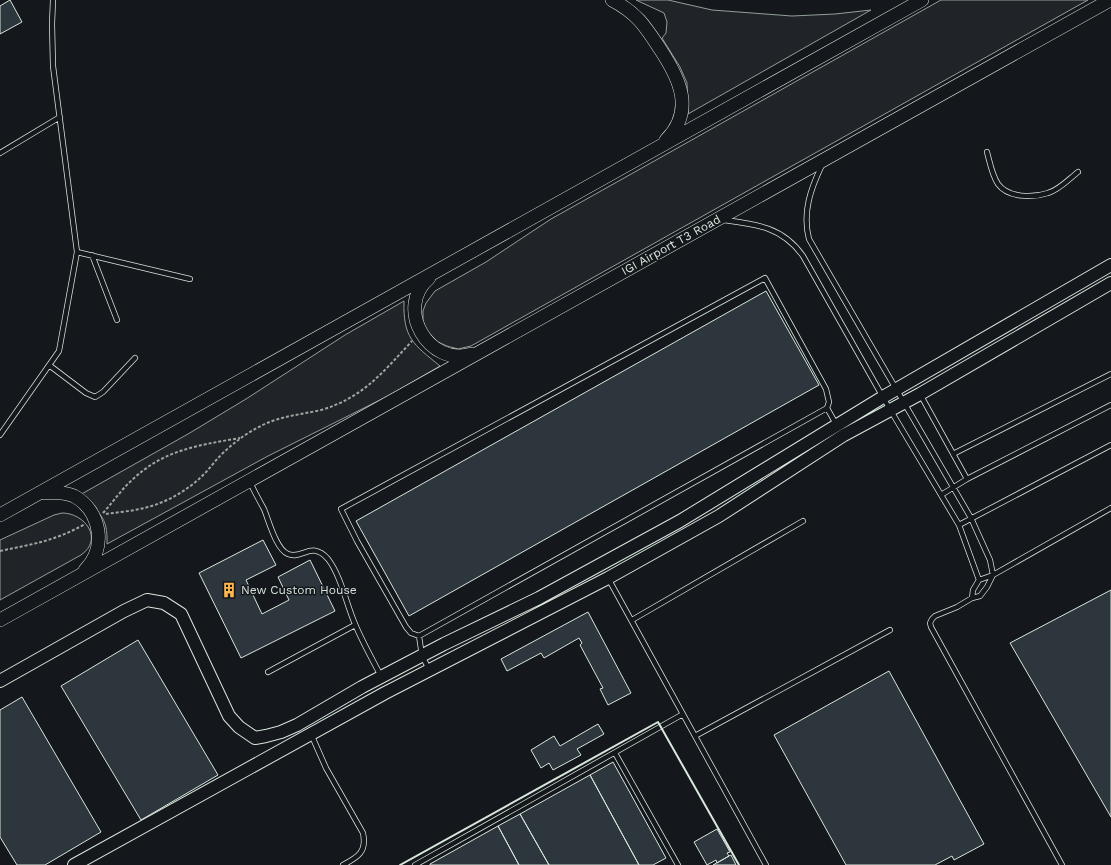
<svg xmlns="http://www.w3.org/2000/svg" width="1111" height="865" font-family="'Work Sans',sans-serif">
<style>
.green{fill:#202428;stroke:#939e99}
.building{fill:#2c363c;stroke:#d8e6dc}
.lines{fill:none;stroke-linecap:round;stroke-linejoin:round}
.service-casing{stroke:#d8e6dc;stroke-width:6}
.tertiary-casing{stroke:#d8e6dc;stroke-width:14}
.secondary-casing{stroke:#d8e6dc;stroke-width:14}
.path{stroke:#9da8a2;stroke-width:2;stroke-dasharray:3 2;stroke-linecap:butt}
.service{stroke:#14181c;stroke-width:4.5}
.tertiary{stroke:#14181c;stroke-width:12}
.secondary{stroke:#14181c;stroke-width:13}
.wall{stroke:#d8e6dc;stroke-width:2}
.labels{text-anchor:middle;stroke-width:3;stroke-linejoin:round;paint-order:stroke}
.street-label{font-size:12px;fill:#d8e6dc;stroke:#14181c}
.poi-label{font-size:12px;fill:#d8e6dc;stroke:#14181c;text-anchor:start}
</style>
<rect width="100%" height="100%" fill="#14181c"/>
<path class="green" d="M636 0H668L712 10 792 16 835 14 871 10 688 114 687 83 680 67 662 38 666 33 667 22 664 13Z
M941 0H1088L471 346 458 349 447 346 438 342 427 331 423 321V311L426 303 435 291 486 262 551 219Z
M404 301C403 338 413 344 440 366L390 395 268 456 107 544C108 516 99 512 78 496L188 434 246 399 345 335Z
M62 513C85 513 104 539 81 555L0 600V540L54 515Z"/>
<path class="building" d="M10 0 22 22 0 34V6Z
M766 291 819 385 409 616 356 521Z
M263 540 276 565 246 580 262 614 289 600 278 577 310 560 335 611 241 658 199 573Z
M1111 590V817L1010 643Z
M588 612 631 693 608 705 600 689 603 688 580 645 582 643 579 638 544 658 541 653 507 671 501 659Z
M138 640 218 775 141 820 61 686Z
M889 671 984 844 954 860 952 856 935 865H846L774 735Z
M22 697 101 832 45 865H17L0 837V710Z
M598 724 604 734 577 749 581 755 553 770 549 763 541 768 531 750 554 736 560 746Z
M613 762 666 858 653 865H639L590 775Z
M590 775 639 865H549L520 814Z
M520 814 549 865H519L498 826Z
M498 826 519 865H430V864Z
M717 829 730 852 727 853 729 856 717 863 716 860 707 865 694 842Z
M731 855 736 865H713L729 856Z"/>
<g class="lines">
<g class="service-casing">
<path id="service" d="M987 152C990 163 992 175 998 184 1008 198 1033 198 1048 193 1059 190 1069 179 1078 172
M0 153 60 117
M822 165C811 188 802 212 809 239L971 518 990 560 993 575 987 587 980 596 972 598 957 607 935 616 932 619 930 623 931 627 1062 865
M724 220C756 224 783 227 803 256L888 406 959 525 979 580 973 590 972 598
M77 252 190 279
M92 255 117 320
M49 365 86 393 95 397 103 392 135 358
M920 394 967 479
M827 408 836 424
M0 435 59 351 77 252 53 66 52 24 53 0
M953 454 1111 374
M250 482C254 491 259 500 264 509 269 521 276 549 288 554 302 560 312 540 328 559 341 576 346 603 355 624 362 641 372 659 381 676
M941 495 967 479 1111 405
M959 525 1111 445
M608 578 766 865
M979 580 993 575 1111 508
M632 620 803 521
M419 636 411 633 406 627 357 541 341 509 765 278 826 389 829 402 827 408 419 636 422 656 429 669
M268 672 355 625
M311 734 326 768 363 833C367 852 358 857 343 865
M695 736 890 630
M615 753 678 865
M415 865 683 714"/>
</g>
<g class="tertiary-casing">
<path id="tertiary" d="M0 681 124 611 147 600 164 603 181 614 229 716 239 727 255 738 266 736 281 732 297 725 362 687 444 644 539 598 680 521 883 397 1111 265
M74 865 385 693 608 578 719 516 844 435 920 394 1111 283"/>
</g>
<g class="secondary-casing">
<path id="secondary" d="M612 0C637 13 645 26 660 49 680 79 695 111 666 140
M429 278C394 308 429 368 472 354
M43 493C53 492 64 492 74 496 101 511 107 548 85 570
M0 515 922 0
M0 620 1110 0"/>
</g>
<path class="path" d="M103 513C113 502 121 490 132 480 163 450 199 445 240 438
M106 514C119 512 134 511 148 507 167 502 186 491 200 478 208 471 214 462 221 455 232 444 244 435 257 428 278 416 299 415 321 410 363 398 384 371 412 341
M0 551C33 544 55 541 85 524"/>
<use href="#service" class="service"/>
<use href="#tertiary" class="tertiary"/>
<use href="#secondary" class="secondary"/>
<path class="wall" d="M400 865 658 722 739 865"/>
</g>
<defs>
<g id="building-bare" transform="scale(1.2)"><path d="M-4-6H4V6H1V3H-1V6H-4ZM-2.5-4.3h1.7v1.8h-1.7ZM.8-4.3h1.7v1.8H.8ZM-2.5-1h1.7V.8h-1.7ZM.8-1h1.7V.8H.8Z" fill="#ffb74d" stroke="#14181c" stroke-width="2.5" paint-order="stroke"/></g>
</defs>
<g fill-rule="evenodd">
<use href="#building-bare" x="229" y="590"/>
</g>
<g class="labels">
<g class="street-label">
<text transform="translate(671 245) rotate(-29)" y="4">IGI Airport T3 Road</text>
</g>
<g class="poi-label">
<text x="241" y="594">New Custom House</text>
</g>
</g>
</svg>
